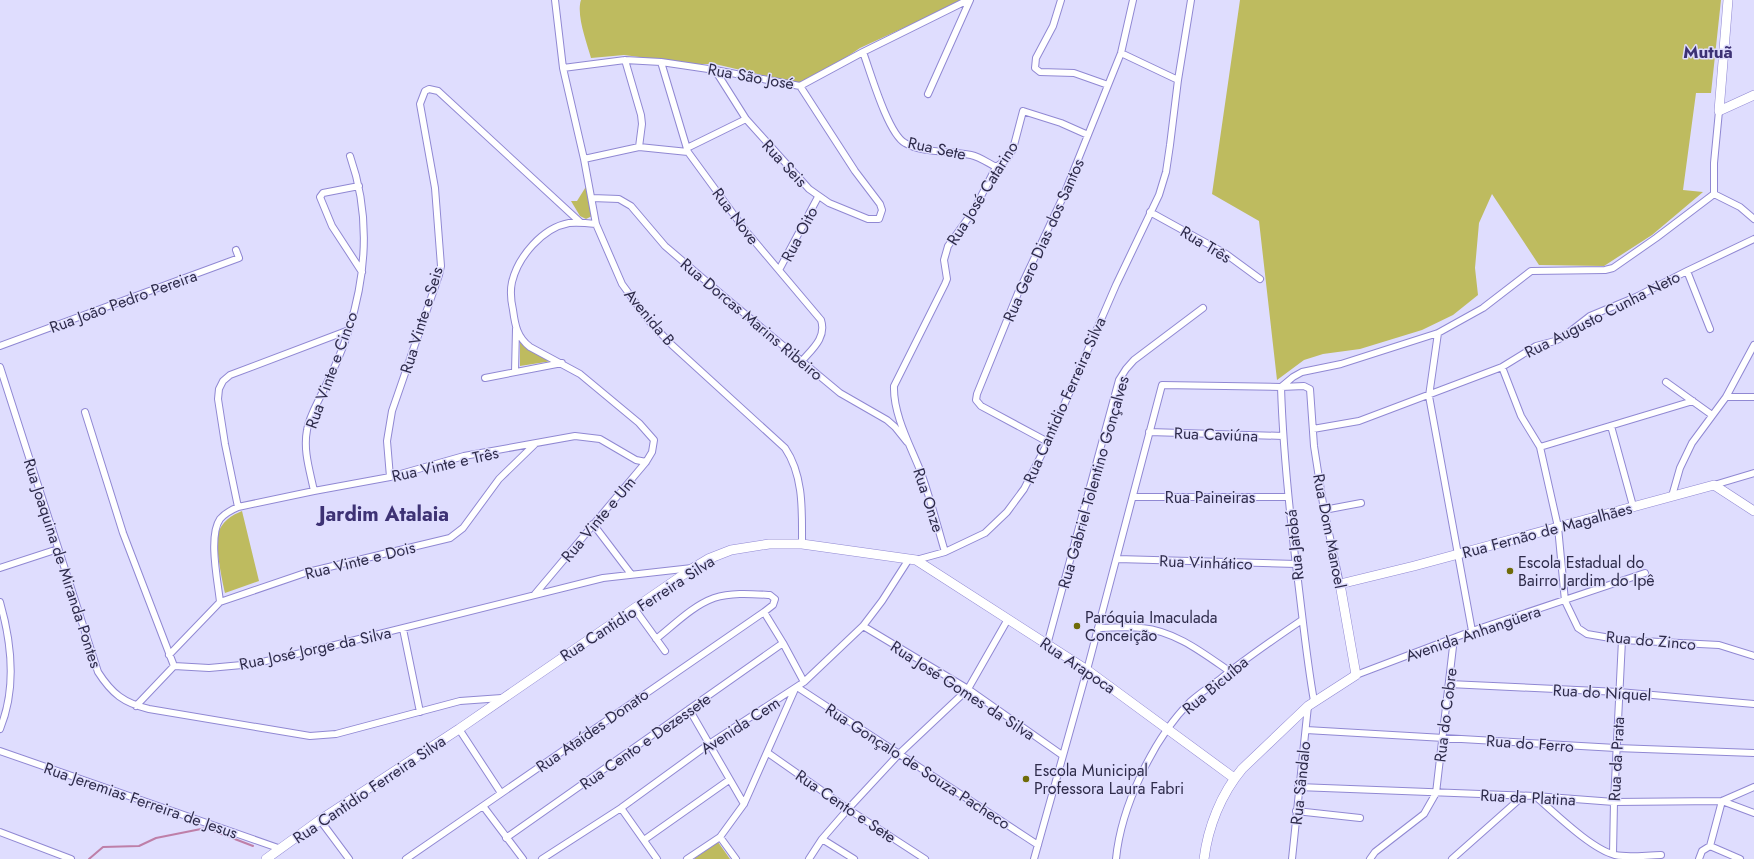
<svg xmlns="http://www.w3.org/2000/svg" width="1754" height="859" font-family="Jost,sans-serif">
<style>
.green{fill:#bebb5f}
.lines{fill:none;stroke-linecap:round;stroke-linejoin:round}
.stream{stroke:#be7fa8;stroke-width:2}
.street-casing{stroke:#9088d3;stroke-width:8}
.secondary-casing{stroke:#9088d3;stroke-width:10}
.street{stroke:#fff;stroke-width:6}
.secondary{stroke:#fff;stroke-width:9}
.poi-dot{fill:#6f6b08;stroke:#dfddfe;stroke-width:1.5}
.labels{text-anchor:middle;stroke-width:3;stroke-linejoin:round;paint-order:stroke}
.street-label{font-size:16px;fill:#2e2b4a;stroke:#dfddfe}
.poi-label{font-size:16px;fill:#2e2b4a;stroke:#dfddfe;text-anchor:start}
.neighbourhood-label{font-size:17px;font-weight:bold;fill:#3d3274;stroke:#dfddfe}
.district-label{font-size:20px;font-weight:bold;fill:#3d3274;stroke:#dfddfe}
</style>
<rect width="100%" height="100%" fill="#dfddfe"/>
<path class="green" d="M581 0H964L860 48 805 85 715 64H692L624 55 591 58C587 43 576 15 581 0Z
M1240 0H1721L1711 93H1696L1683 190 1703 192 1652 235 1604 266 1539 265 1492 194 1479 223 1475 268 1478 295 1453 315 1422 330 1360 349 1323 354 1304 360 1277 380 1259 221 1212 194Z
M587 185 592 216 586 219 580 216 571 201H577Z
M520 340 552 361 520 366Z
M242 511 259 581 225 593C222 579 215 547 218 534 221 522 232 515 242 511Z
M718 842 730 859H695V858Z"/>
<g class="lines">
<path class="stream" d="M89 859 103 847 139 846 156 838 206 828 253 846"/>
<g class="street-casing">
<path id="street" d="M555 0 563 68 584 159 596 224 622 284 649 321 672 345 785 448C804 476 802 512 802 544
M1061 0 1053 26 1036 58 1035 68 1040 72 1074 73 1108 85
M863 52C870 71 888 134 905 143 924 154 950 150 971 155 980 157 988 163 996 167
M1121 53 1178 80
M625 60 641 115 642 124 639 147
M661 62 688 152
M563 68 625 60 661 62 715 70 800 86 863 52 968 0
M715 70 746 119 809 189 829 203 868 219H879L882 210 880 204 855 171 800 86
M928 94 970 0
M687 148 746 119
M584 159 639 147 688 152 745 230 821 320C827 338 811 350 801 362
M359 186 323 193 320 197 332 226 362 272
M1714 194V163L1719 111
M1714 194 1740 207 1754 219
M592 198 619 199 631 206 665 246 727 299 840 393 887 420 895 427 907 442
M1150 212 1226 254 1260 279
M779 270 818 197
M1687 271 1710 329
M1438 333 1429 396 1472 631
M0 346 239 258 236 250
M0 367 98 672C112 694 124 703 149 709L310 736 336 734 460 701 502 698
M1502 367 1521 416 1540 447 1558 527 1565 601 1578 628 1587 634 1622 640 1719 645 1754 656
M515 372 516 329
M485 378 562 363
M1666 382 1712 415
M1281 387 1293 377 1302 372 1341 364 1438 333 1483 308 1531 271 1605 270 1613 268 1656 238 1714 194
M1281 387C1283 452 1290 517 1298 581 1303 621 1307 662 1314 701
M1726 397H1754
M85 412 123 533 174 666 209 668 253 664 327 647 603 578 692 568
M1611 426 1633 506
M1313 429 1359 421 1502 367 1536 346 1555 341 1563 337 1590 316 1636 297 1687 271 1754 239
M1149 432 1283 436
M1048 442 981 406 976 400 977 394 1018 293 1063 197 1121 53 1133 0
M1540 447 1693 401
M390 477 387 441 392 411 439 275 441 266 435 188 420 104 425 91 429 89 438 91 580 222
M1714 485 1754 473
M314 491C310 471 303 451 307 430 309 417 317 404 323 391 333 371 343 350 349 329 367 272 370 213 350 156
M1672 496 1680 468 1692 443 1726 397 1754 345
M1133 497H1288
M238 507 225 444 218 399 219 389 223 381 230 375 349 330
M1324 510 1361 503
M593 524 631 574
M945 552C937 525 930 497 920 470 910 445 893 414 894 386L945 284 947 279 944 260 948 246 974 210 996 167 1006 160 1013 149 1023 111 1061 123 1088 135
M1117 559 1296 564
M916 560 945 552 985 533 1007 512 1024 489 1048 442 1116 285 1159 195 1166 172 1170 145 1178 80 1191 0
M0 568 58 549
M535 594 646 462 652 452 654 440 639 423 580 374 530 347C517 337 515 325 513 310 511 301 510 291 512 282 518 257 542 228 569 223 578 222 587 223 596 224
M0 602C12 644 17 688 0 729
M220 602C218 582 208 536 220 519 225 513 231 510 238 507L314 491 390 477 464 456 575 436 600 439 636 460 646 462
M634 608 665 651
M764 612 783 643 804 682
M863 626 968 689 1062 755
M1098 628C1112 628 1127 626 1142 628 1175 631 1203 653 1229 671
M403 629 420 712
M1047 645 1119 380 1126 369 1134 360 1203 308
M169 655 220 602 308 572 450 538 463 528 499 479 535 444
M1356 675 1472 631 1645 573
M1449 684 1619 692 1754 704
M797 687 1038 845
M136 706 174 666
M689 709 744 804
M459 729 501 793
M1306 730 1616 748 1754 753
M0 751 281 849
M768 753 848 809 925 859
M1298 787 1535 796 1614 802 1722 801 1754 787
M1535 796C1555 813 1591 849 1615 855 1629 858 1647 855 1661 855
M1722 801 1754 813
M483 806 523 859
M621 808 657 859
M1296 811 1360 818
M320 820 349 859
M0 832 71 859
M720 837 736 859
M506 838 783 643
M822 839 854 859
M644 840 729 780
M1710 846 1722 801
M1710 846 1740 859
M1613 854 1614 802 1622 640
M406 859 764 612 773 605 775 599 770 595C753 594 732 592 714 598 692 606 674 625 656 639
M542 859 621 808 709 744 804 682 863 626 882 601 909 559
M687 859 720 837 744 804 795 689
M809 859 822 839 848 809 899 754 968 689 1008 619
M1034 859 1087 670 1162 385 1281 387 1304 386 1310 389 1314 446 1324 510 1340 584
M1116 859C1121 807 1153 739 1190 702 1199 694 1209 687 1219 680 1246 658 1274 639 1302 620
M1292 859 1308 706
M1370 859 1375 852 1424 814 1436 793 1454 638
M1452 859 1523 796
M1699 859 1702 851 1710 846"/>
</g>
<g class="secondary-casing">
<path id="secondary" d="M1728 0 1719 111 1754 95
M266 859 320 820 459 729 693 568 708 559 731 550 769 544H802L916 560 1087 670 1234 778
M1204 859C1208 827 1221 794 1242 769L1308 706 1356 675 1340 584 1414 566 1714 485 1754 511"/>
</g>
<use href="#street" class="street"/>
<use href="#secondary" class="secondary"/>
</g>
<g class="poi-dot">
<circle cx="1510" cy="571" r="4"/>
<circle cx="1077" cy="626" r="4"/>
<circle cx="1026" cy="779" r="4"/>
</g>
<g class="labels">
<g class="street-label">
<text transform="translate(751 76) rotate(10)" y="6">Rua São José</text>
<text transform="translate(937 148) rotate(12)" y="6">Rua Sete</text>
<text transform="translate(785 163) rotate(47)" y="6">Rua Seis</text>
<text transform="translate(982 193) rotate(-58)" y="6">Rua José Catarino</text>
<text transform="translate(736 216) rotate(53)" y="6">Rua Nove</text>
<text transform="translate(799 234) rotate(-62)" y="6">Rua Oito</text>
<text transform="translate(1043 240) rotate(-66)" y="6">Rua Gero Dias dos Santos</text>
<text transform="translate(1206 244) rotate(31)" y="6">Rua Três</text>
<text transform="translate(123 301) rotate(-20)" y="6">Rua João Pedro Pereira</text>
<text transform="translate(1602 314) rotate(-27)" y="6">Rua Augusto Cunha Neto</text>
<text transform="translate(650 317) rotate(50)" y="6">Avenida B</text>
<text transform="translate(752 319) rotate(40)" y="6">Rua Dorcas Marins Ribeiro</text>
<text transform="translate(421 320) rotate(-73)" y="6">Rua Vinte e Seis</text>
<text transform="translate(331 370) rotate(-70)" y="6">Rua Vinte e Cinco</text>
<text transform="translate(1064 400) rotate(-66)" y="6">Rua Cantidio Ferreira Silva</text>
<text transform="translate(1216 434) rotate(2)" y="6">Rua Caviúna</text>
<text transform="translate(445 464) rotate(-13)" y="6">Rua Vinte e Três</text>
<text transform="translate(1093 482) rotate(-74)" y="6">Rua Gabriel Tolentino Gonçalves</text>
<text x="1210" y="503">Rua Paineiras</text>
<text transform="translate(929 500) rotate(72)" y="6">Rua Onze</text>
<text transform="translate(598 519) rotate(-50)" y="6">Rua Vinte e Um</text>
<text transform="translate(1547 530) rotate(-15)" y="6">Rua Fernão de Magalhães</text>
<text transform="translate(1330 531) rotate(79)" y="6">Rua Dom Manoel</text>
<text transform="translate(1294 545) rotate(-96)" y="6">Rua Jatobá</text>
<text transform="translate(360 560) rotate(-14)" y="6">Rua Vinte e Dois</text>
<text transform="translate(1206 562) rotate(2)" y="6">Rua Vinhático</text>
<text transform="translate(63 563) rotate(72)" y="6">Rua Joaquina de Miranda Pontes</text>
<text transform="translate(637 608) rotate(-33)" y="6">Rua Cantidio Ferreira Silva</text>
<text transform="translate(1473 633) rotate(-19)" y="6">Avenida Anhangüera</text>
<text transform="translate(1651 640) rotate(5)" y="6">Rua do Zinco</text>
<text transform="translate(315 648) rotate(-12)" y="6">Rua José Jorge da Silva</text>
<text transform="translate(1078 665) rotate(34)" y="6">Rua Arapoca</text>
<text transform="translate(1215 685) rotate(-40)" y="6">Rua Bicuíba</text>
<text transform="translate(963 690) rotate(33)" y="6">Rua José Gomes da Silva</text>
<text transform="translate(1602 692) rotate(3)" y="6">Rua do Níquel</text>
<text transform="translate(1445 715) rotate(-83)" y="6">Rua do Cobre</text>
<text transform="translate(740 725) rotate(-33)" y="6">Avenida Cem</text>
<text transform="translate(592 730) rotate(-35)" y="6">Rua Ataídes Donato</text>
<text transform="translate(645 741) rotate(-35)" y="6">Rua Cento e Dezessete</text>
<text transform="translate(1530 743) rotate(4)" y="6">Rua do Ferro</text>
<text transform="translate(1616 759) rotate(-87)" y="6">Rua da Prata</text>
<text transform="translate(918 766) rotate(33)" y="6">Rua Gonçalo de Souza Pacheco</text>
<text transform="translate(1300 783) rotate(-84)" y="6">Rua Sândalo</text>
<text transform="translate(369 789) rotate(-34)" y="6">Rua Cantidio Ferreira Silva</text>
<text transform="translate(1528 797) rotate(3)" y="6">Rua da Platina</text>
<text transform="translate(141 800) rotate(19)" y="6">Rua Jeremias Ferreira de Jesus</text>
<text transform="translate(846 806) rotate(34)" y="6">Rua Cento e Sete</text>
</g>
<g class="poi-label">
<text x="1518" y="568">Escola Estadual do<tspan x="1518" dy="18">Bairro Jardim do Ipê</tspan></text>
<text x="1085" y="623">Paróquia Imaculada<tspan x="1085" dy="18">Conceição</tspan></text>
<text x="1034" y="776">Escola Municipal<tspan x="1034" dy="18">Professora Laura Fabri</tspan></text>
</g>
<g class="neighbourhood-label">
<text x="1708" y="58">Mutuã</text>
</g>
<g class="district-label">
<text x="384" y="521">Jardim Atalaia</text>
</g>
</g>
</svg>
